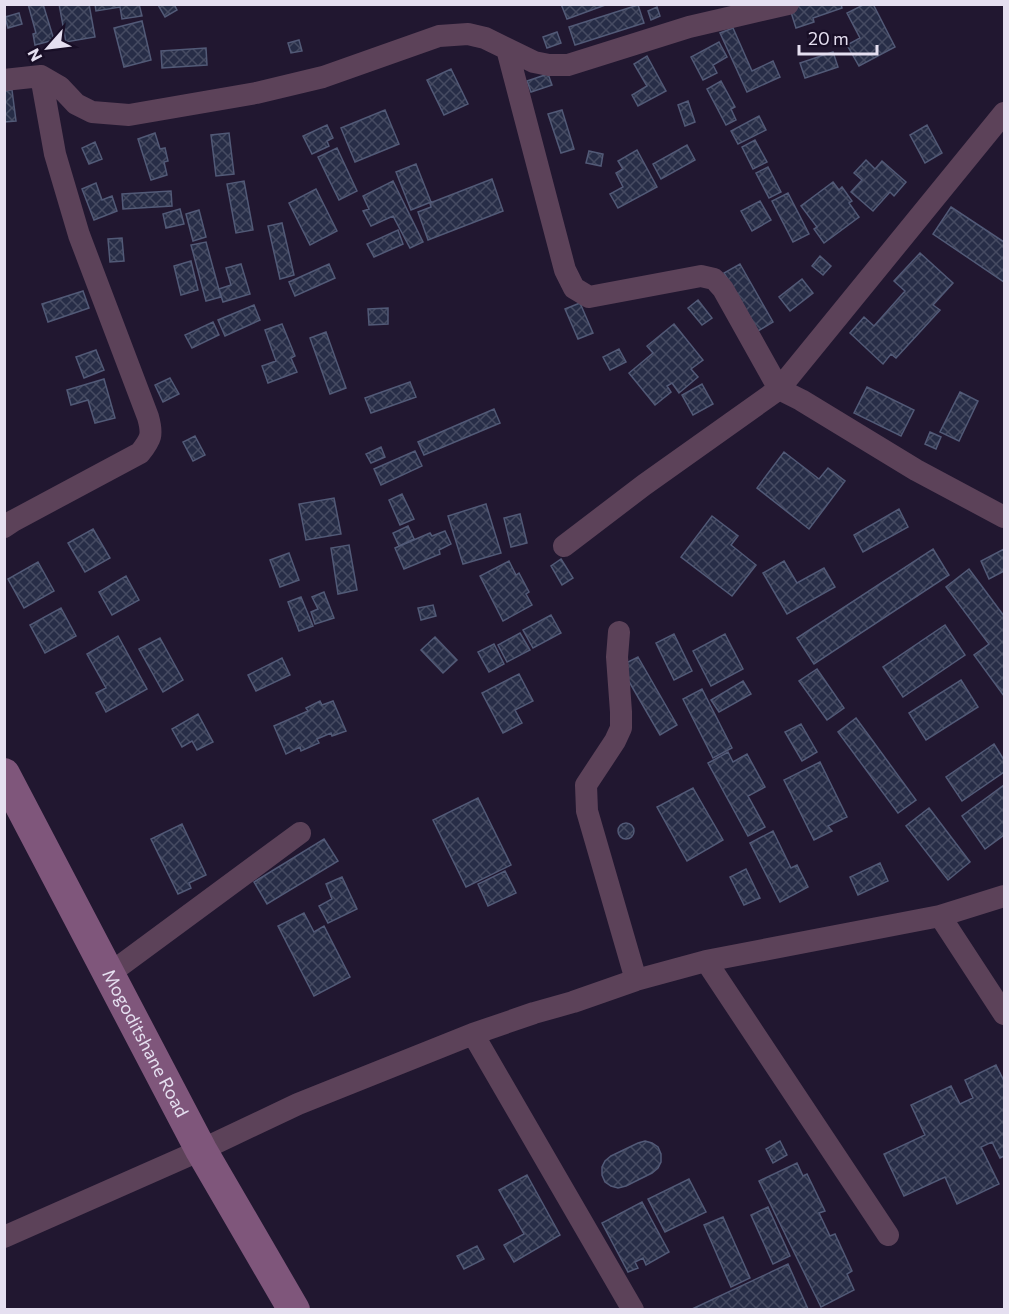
<svg xmlns="http://www.w3.org/2000/svg" width="1009" height="1314" font-family="Commissioner,sans-serif">
<style>
.building{fill:url(#building-cross-hatch);stroke:#525a77;stroke-width:1.5}
.lines{fill:none;stroke-linecap:round;stroke-linejoin:round}
.street{stroke:#5c4259;stroke-width:22}
.secondary{stroke:#7f567b;stroke-width:32}
.labels{text-anchor:middle;stroke-width:4.5;stroke-linejoin:round;paint-order:stroke}
.street-label{font-size:18px;fill:#e5dff0;stroke:#180e26}
</style>
<defs>
<pattern id="building-cross-hatch" width="8" height="8" patternUnits="userSpaceOnUse" patternTransform="scale(1.5)"><rect width="8" height="8" fill="#272d47"/><path d="M0 0l8 8M0 8l8-8" fill="none" stroke="#464b62"/></pattern>
</defs>
<rect width="100%" height="100%" fill="#211730"/>
<path class="building" d="M28 4H43L54 40 35 45 33 34 36 33Z
M59 4H89L95 37 66 42Z
M95 4H139L142 16 122 19 120 7 96 11Z
M174 4 177 10 165 17 158 5Z
M561 4H608L567 19Z
M803 4H841L842 8 813 18 814 22 796 28 790 9Z
M865 4H873L895 47 859 66 847 45 860 38 847 13Z
M638 5 644 23 575 45 569 27Z
M657 7 660 16 651 20 648 11Z
M19 13 22 24 8 28 5 17Z
M142 21 151 60 124 67 114 28Z
M733 28 752 71 773 61 780 77 747 92 720 33Z
M557 32 561 43 547 48 543 37Z
M299 40 302 51 291 53 288 43Z
M719 42 727 57 713 65 717 73 703 80 691 57Z
M206 48 207 65 162 68 161 51Z
M833 52 838 67 805 78 800 63Z
M647 56 666 91 638 106 632 95 647 86 634 64Z
M451 69 468 104 444 115 427 80Z
M548 74 552 85 531 92 527 81Z
M721 81 735 107 731 109 736 120 726 125 707 89Z
M12 90 16 121 4 122V91Z
M688 101 695 122 685 126 678 105Z
M385 110 399 144 355 162 341 128Z
M562 110 574 149 561 153 548 114Z
M759 116 766 130 738 144 731 131Z
M327 125 333 138 327 141 329 146 312 154 303 136Z
M927 125 942 153 925 163 910 135Z
M155 133 160 149 165 148 168 161 164 162 167 175 151 180 138 139Z
M229 133 234 174 216 176 211 135Z
M755 140 767 162 753 169 742 147Z
M95 142 102 159 89 164 82 148Z
M687 145 695 160 661 179 653 164Z
M337 148 357 191 339 200 318 157Z
M637 150 657 187 618 208 610 194 623 187 616 173 623 169 618 161Z
M589 151 603 154 601 166 586 163Z
M866 160 875 169 882 161 906 182 894 196 890 192 873 211 851 192 862 180 854 173Z
M416 164 431 202 411 210 396 172Z
M768 167 781 192 769 198 756 173Z
M492 179 503 211 428 240 418 212 431 207 430 203Z
M244 181 253 230 236 233 227 184Z
M393 181 423 242 410 248 393 216 371 226 363 211 369 209 363 196Z
M833 182 839 190 842 187 852 201 849 203 859 217 824 243 814 229 817 227 801 206Z
M96 183 102 200 112 196 117 211 94 220 82 189Z
M316 189 337 231 310 245 289 203Z
M171 191 172 206 123 209 122 194Z
M788 193 809 234 793 242 772 201Z
M760 201 771 220 752 231 741 211Z
M951 207 1004 242V282L933 234Z
M180 209 184 224 166 228 163 214Z
M199 210 206 237 193 241 186 214Z
M282 223 294 275 280 279 268 226Z
M398 230 403 244 374 257 367 244Z
M122 238 124 261 110 262 108 239Z
M206 242 221 297 206 301 191 245Z
M920 253 953 283 933 305 940 310 896 358 891 354 883 364 850 333 864 317 874 326 905 291 894 281Z
M820 256 831 266 823 275 812 266Z
M191 261 198 290 181 295 174 266Z
M241 264 250 294 223 302 219 289 231 285 226 268Z
M329 264 335 278 295 296 289 282Z
M740 264 773 322 758 331 724 273Z
M802 279 813 293 790 311 779 297Z
M83 291 89 308 48 322 42 304Z
M698 300 712 318 702 325 688 308Z
M580 303 593 333 578 339 565 309Z
M254 305 260 320 225 336 218 320Z
M388 308V324L369 325 368 309Z
M213 322 219 335 192 348 185 335Z
M282 324 295 356 291 358 297 372 268 383 262 366 276 361 265 330Z
M674 324 703 360 691 369 698 377 679 393 672 383 667 386 671 392 655 405 629 373 653 353 647 346Z
M326 332 346 388 330 394 310 338Z
M619 349 626 362 610 370 603 357Z
M96 350 104 370 84 378 76 357Z
M170 378 179 394 163 402 155 385Z
M104 379 115 418 95 423 88 400 71 405 67 390Z
M410 382 416 397 371 413 365 398Z
M702 384 713 404 693 415 682 395Z
M867 387 914 410 901 436 854 413Z
M960 392 978 401 959 441 940 432Z
M494 409 500 423 424 455 418 442Z
M930 432 941 437 936 449 925 444Z
M195 436 205 455 193 461 183 442Z
M381 447 385 457 371 463 366 454Z
M415 451 422 466 381 485 374 469Z
M784 452 819 479 828 468 845 481 809 529 757 488Z
M402 494 414 519 400 525 389 500Z
M334 498 341 534 306 540 299 504Z
M486 504 501 553 463 564 448 516Z
M899 509 908 527 863 552 854 535Z
M520 514 527 543 511 547 504 518Z
M712 516 738 536 731 545 756 565 732 596 681 557Z
M408 526 414 539 399 546 393 533Z
M93 529 110 558 85 572 68 543Z
M445 531 451 544 439 550 440 554 404 569 395 548 430 533 432 536Z
M349 545 357 590 338 594 331 548Z
M933 549 949 575 814 664 797 638Z
M1004 549V571L989 579 981 561Z
M289 553 299 580 280 587 270 560Z
M561 559 573 578 562 585 551 566Z
M509 561 516 575 519 573 529 592 526 594 532 605 503 621 480 576Z
M784 561 797 583 824 568 835 587 787 614 763 573Z
M38 562 54 591 24 608 8 579Z
M969 569 1004 616V696L974 655 989 644 946 587Z
M126 576 139 600 112 615 99 592Z
M324 592 334 618 315 624 311 612 318 609 312 597Z
M301 597 313 626 299 631 288 602Z
M433 605 436 616 421 620 418 608Z
M61 608 76 636 45 653 30 625Z
M551 615 561 633 533 648 523 630Z
M945 625 965 655 903 697 883 667Z
M520 633 530 650 507 662 498 645Z
M674 634 692 671 674 680 656 643Z
M725 634 743 669 711 686 693 651Z
M118 636 147 689 106 712 96 693 106 688 87 654Z
M435 637 457 660 443 673 421 650Z
M160 638 183 680 163 692 139 649Z
M494 644 504 664 489 672 478 652Z
M638 657 677 725 660 735 620 666Z
M282 658 290 675 256 691 248 675Z
M817 669 844 708 827 720 799 681Z
M519 674 533 701 515 710 522 723 503 733 482 693Z
M961 680 978 707 926 740 909 713Z
M743 681 751 694 719 712 711 700Z
M702 689 732 748 713 758 683 699Z
M320 701 322 705 333 701 346 731 332 736 331 733 317 739 319 743 301 751 300 747 286 754 274 726 308 711 306 708Z
M198 714 213 742 197 750 192 741 182 747 172 729Z
M856 718 916 800 898 813 838 732Z
M801 724 817 752 802 761 785 732Z
M994 744 1004 760V772L962 801 946 777Z
M728 752 733 762 747 754 765 787 748 796 765 827 748 836 708 763Z
M820 762 847 817 828 826 832 831 814 840 784 780Z
M1004 785V835L985 849 962 816Z
M693 788 723 840 687 861 657 807Z
M478 798 511 865 466 887 433 820Z
M929 808 970 862 948 880 906 826Z
M618 831a8 8 0 1 1 16 0a8 8 0 1 1-16 0Z
M182 824 206 875 189 883 191 888 178 894 151 839Z
M773 831 791 868 797 865 808 887 780 902 750 843Z
M324 839 338 861 267 904 254 882Z
M880 863 888 881 858 895 850 877Z
M746 869 760 898 744 905 730 877Z
M505 871 516 893 488 906 478 884Z
M342 877 357 909 328 923 319 906 332 899 326 884Z
M304 913 314 932 324 926 350 977 314 996 278 926Z
M996 1065 1004 1081V1156L1000 1158 992 1142 981 1147 999 1184 957 1204 945 1177 904 1196 884 1154 925 1135 911 1105 951 1086 960 1104 973 1098 965 1080Z
M645 1141 652 1143 658 1147 661 1154V1162L658 1168 652 1173 626 1186 618 1188 611 1186 605 1182 602 1175V1167L605 1161 611 1156 638 1143Z
M780 1141 787 1155 773 1163 766 1149Z
M797 1163 803 1176 807 1174 825 1211 819 1213 830 1236 835 1234 852 1271 847 1274 854 1290 821 1307 759 1181Z
M527 1175 560 1235 514 1262 504 1245 524 1234 499 1190Z
M689 1179 706 1212 665 1232 648 1199Z
M642 1202 669 1252 646 1265 643 1258 635 1262 638 1268 628 1272 602 1223Z
M768 1207 790 1256 773 1264 751 1215Z
M723 1217 750 1278 731 1287 704 1225Z
M477 1246 484 1259 464 1269 457 1256Z
M788 1264 808 1309 690 1310Z"/>
<g class="lines">
<path class="street" d="M507 49 565 270 574 288 589 297 701 276 714 279 723 289 779 389 1004 113
M4 80 41 76 60 87 76 104 92 112 129 115 256 93 323 77 439 36 468 34 485 38 534 62 549 65H568L689 27 788 4
M4 527 13 521 140 453C151 439 153 435 148 417L79 235 55 154 41 76
M564 546 644 485 779 389 801 400 916 470 1004 517
M619 632 617 657 621 712V728L615 741 586 785 587 811 636 980
M940 916 1004 1014
M706 961 888 1235
M109 974 300 833
M473 1034 633 1310
M4 1237 201 1150 298 1104 473 1034 534 1013 573 1002 636 980 706 961 940 916 1004 896"/>
<path class="secondary" id="s1" d="M4 774 201 1150 294 1310"/>
</g>
<g class="labels">
<g class="street-label">
<text dy="6" stroke="none"><textPath href="#s1" startOffset="304">Mogoditshane Road</textPath></text>
</g>
</g>
<rect width="1009" height="1314" fill="none" stroke="#e5dff0" stroke-width="12"/>
<g transform="translate(48 48) rotate(242)" stroke="#180e26" stroke-width="4.5" paint-order="stroke">
<path d="M0-4.5L10 22L0 15L-10 22Z" fill="#e5dff0"/>
<text y="-9" font-size="16" font-weight="bold" text-anchor="middle" fill="#e5dff0">N</text>
</g>
<path d="M799 45v9h78v-9" fill="none" stroke="#e5dff0" stroke-width="3"/>
<text x="808" y="45" font-size="18" fill="#e5dff0" stroke="#180e26" stroke-width="4.5" paint-order="stroke">20 m</text>
</svg>
